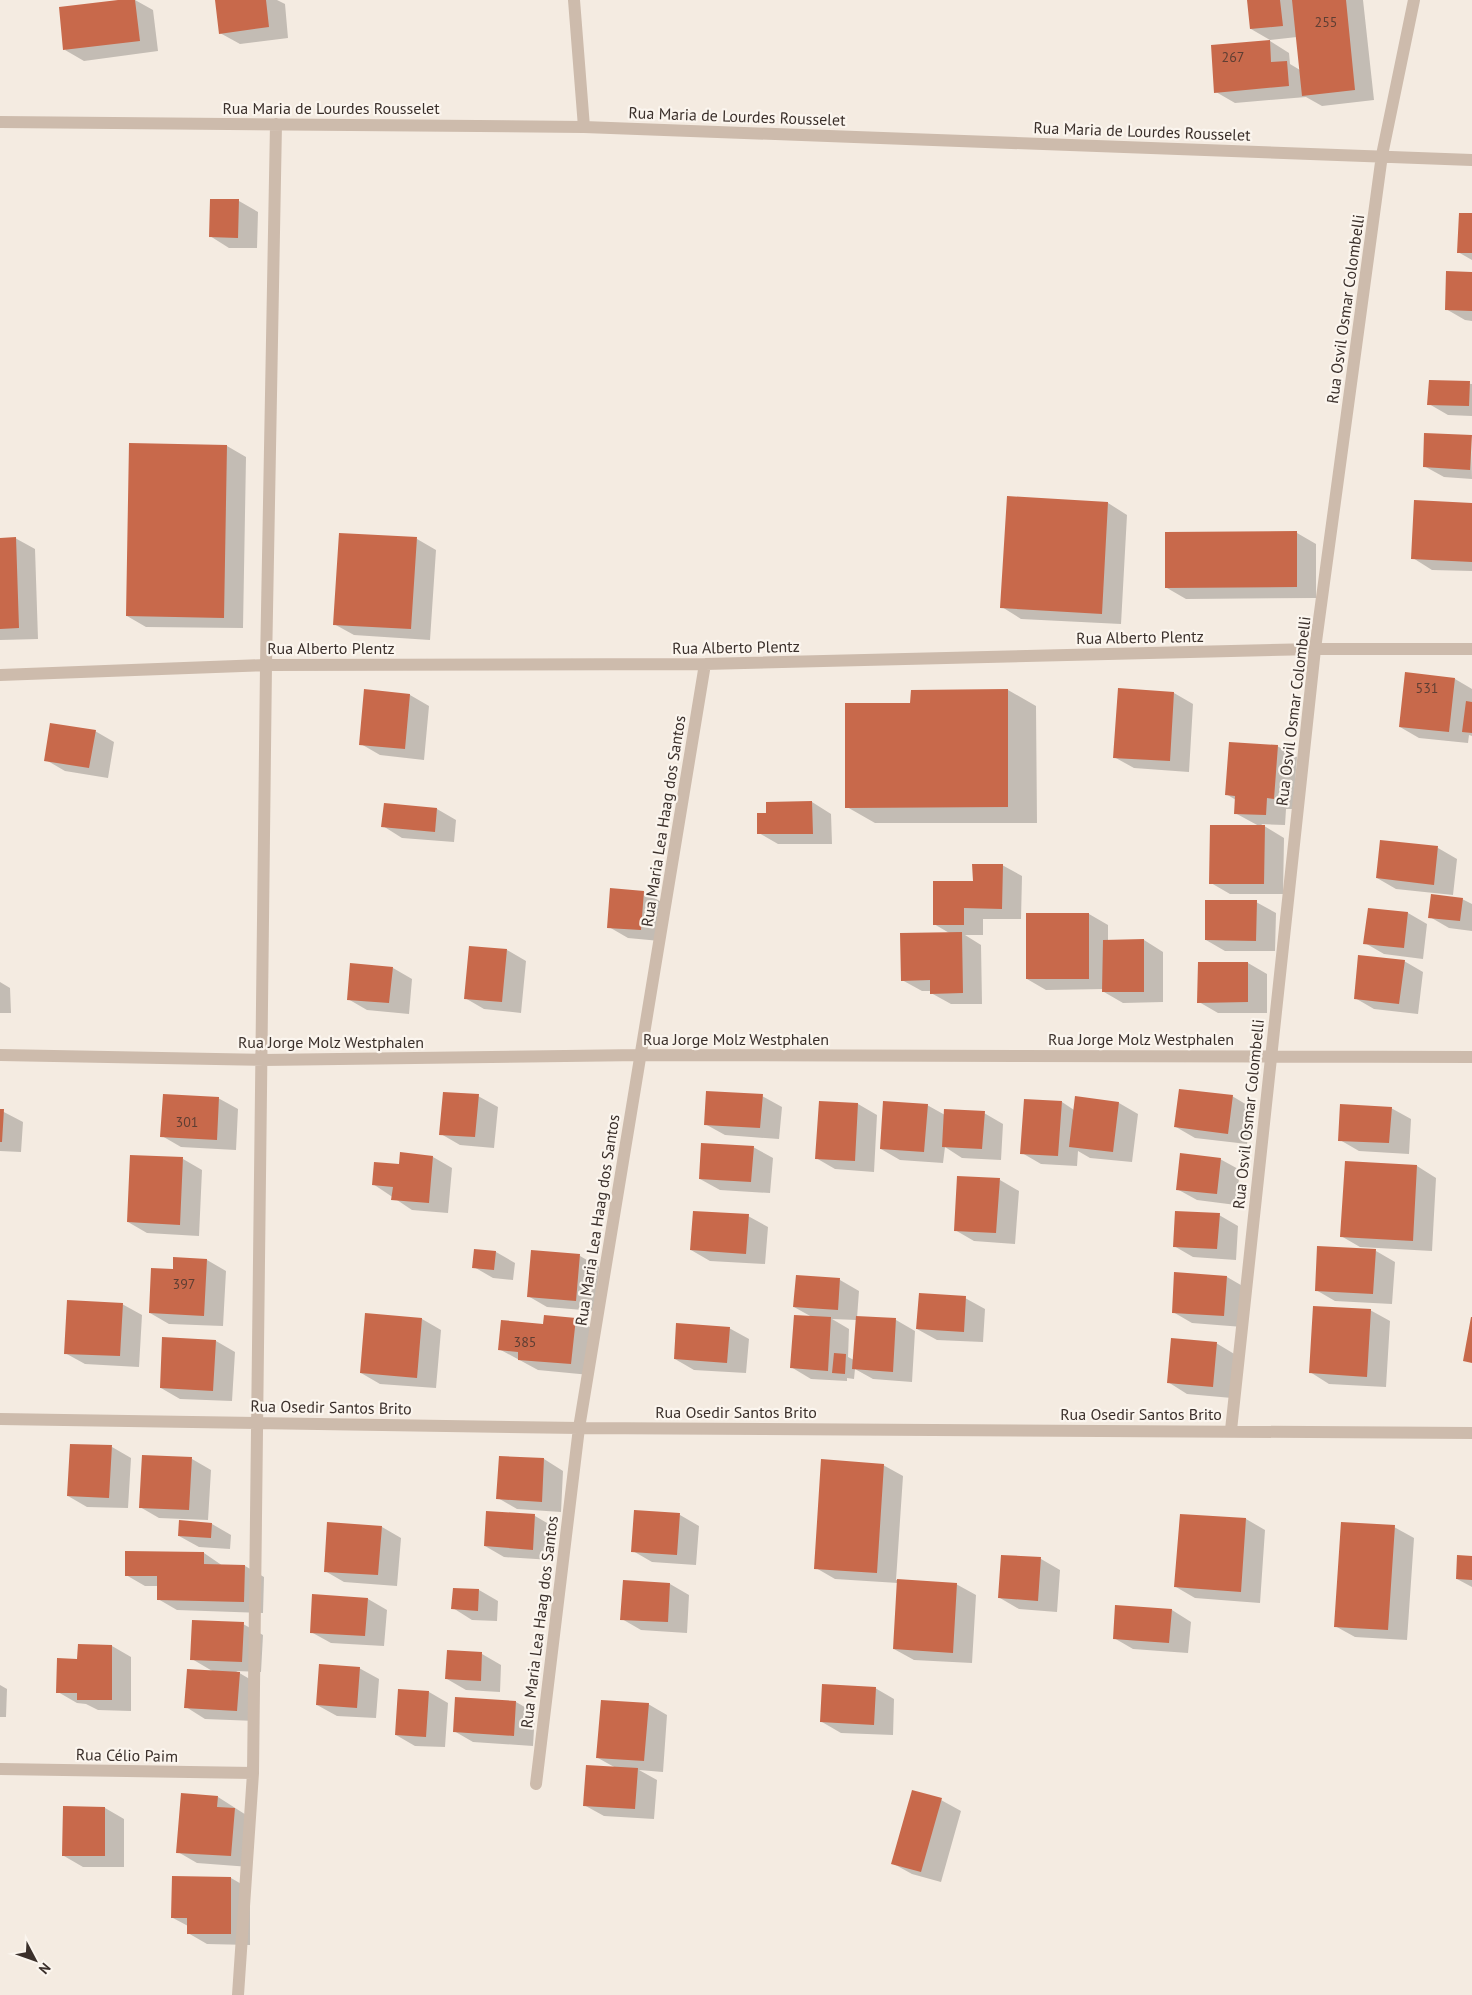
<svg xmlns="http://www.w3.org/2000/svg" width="1472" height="1995" font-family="'PT Sans',sans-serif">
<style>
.shadow{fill:#0003;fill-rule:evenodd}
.building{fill:#c8694b}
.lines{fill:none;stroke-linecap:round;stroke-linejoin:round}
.street{stroke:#cdbbac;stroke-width:12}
.labels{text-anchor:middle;stroke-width:4.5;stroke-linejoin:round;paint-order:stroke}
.number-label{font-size:14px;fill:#5e3e33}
.street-label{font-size:16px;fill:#3b302b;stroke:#fbf5ee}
</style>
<rect width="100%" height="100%" fill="#f4ebe1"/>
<path class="shadow" d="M128 0H135L153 10 158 51 84 61 65 50Z
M216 0H277L285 4 288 38 240 44 220 33Z
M1248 0H1363L1374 100 1322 106 1306 97 1235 103 1216 92 1270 41 1289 53 1290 64 1300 70 1297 37 1270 40 1251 29Z
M239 201 258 212 257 248H229L210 236Z
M1472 214V260L1458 252Z
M1472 273V321L1465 320 1446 309Z
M1430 381 1472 384V416L1448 415 1429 404Z
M1471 437 1472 479 1444 477 1424 466Z
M227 446 246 457 243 628 146 627 127 616Z
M1008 498 1108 503 1127 515 1121 624 1021 619 1002 607Z
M1472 504V571L1432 570 1413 558Z
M1297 533 1316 544V598L1186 599 1167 588Z
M15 538 35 549 38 639 0 640V539Z
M417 539 436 550 430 640 354 635 334 624Z
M1455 679 1472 689V736L1469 735 1468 743 1419 738 1400 727Z
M1119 689 1174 693 1193 704 1189 772 1134 768 1114 757Z
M1008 690 1036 706 1037 823H875L847 807 911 704Z
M365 691 410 695 429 706 424 760 380 755 361 744Z
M95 731 114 742 108 778 65 771 46 760Z
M1277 746 1297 757 1293 809H1286L1285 825 1261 824 1284 838 1283 894H1230L1211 883 1259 826 1235 813 1236 800 1226 794Z
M812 802 831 814 832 844H778L759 833 767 814Z
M437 809 456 820 454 842 402 838 383 826Z
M1438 848 1457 859 1453 895 1396 889 1377 878Z
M1002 865 1022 876 1021 919H983V935H965L981 945 982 1004H951L931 993V991H922L902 980 951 934 934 924Z
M612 890 644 892 663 903 660 941 628 938 609 927Z
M1462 899 1472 904V931L1449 928 1430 917Z
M1256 902 1276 913 1275 951H1225L1206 940Z
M1369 909 1408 913 1427 924 1423 959 1384 954 1365 943Z
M1089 914 1108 925V941L1144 940 1163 952V1002L1123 1003 1104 992V989L1046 990 1027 979Z
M507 950 526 961 521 1013 484 1009 465 998Z
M1404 961 1423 972 1418 1014 1374 1009 1355 998Z
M1248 963 1267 974V1013H1218L1199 1002Z
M393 968 412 979 409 1014 367 1010 348 999Z
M0 982 10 988 11 1013H0Z
M478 1096 498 1107 494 1148 460 1145 441 1134Z
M762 1096 782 1107 779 1139 725 1135 705 1124Z
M1232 1096 1252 1108 1247 1144 1195 1138 1176 1127Z
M218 1098 238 1109 236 1150 181 1147 162 1136Z
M820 1102 858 1104 877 1115 874 1172 835 1169 816 1158Z
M1062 1102 1074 1110 1119 1103 1138 1114 1132 1162 1090 1158 1078 1151 1077 1166 1041 1164 1022 1153Z
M927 1105 945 1115 984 1113 1003 1124 1001 1160 962 1158 945 1147 943 1163 900 1160 881 1149Z
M1391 1108 1411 1119 1409 1154 1359 1151 1340 1140Z
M0 1110 23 1122 21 1152 0 1151Z
M753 1147 773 1158 770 1193 720 1190 700 1179Z
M433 1157 452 1168 448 1213 412 1210 373 1184 401 1166Z
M183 1159 202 1170 199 1236 147 1233 128 1222Z
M1220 1159 1240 1170 1236 1205 1197 1200 1177 1189Z
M1417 1166 1436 1178 1432 1251 1360 1247 1341 1236Z
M1000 1180 1019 1191 1015 1244 974 1241 955 1230Z
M1219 1215 1238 1226 1236 1260 1193 1257 1174 1246Z
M748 1216 768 1227 765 1264 710 1261 691 1250Z
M475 1250 496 1252 515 1263 513 1280 493 1278 474 1267Z
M1376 1251 1395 1262 1392 1304 1335 1301 1316 1290Z
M532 1252 580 1256 599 1267 595 1311 547 1307 528 1296Z
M207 1260 226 1271 223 1326 169 1324 150 1313 174 1271Z
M797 1277 840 1280 859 1291 857 1318 896 1320 915 1331 912 1382 873 1379 855 1369 854 1379 847 1378V1381L811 1379 791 1367 812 1317 794 1307ZM832 1319 857 1320 854 1360 848 1357 849 1329Z
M1227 1277 1246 1288 1243 1327 1192 1323 1173 1312Z
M965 1298 985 1309 983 1342 937 1340 917 1329Z
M122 1304 142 1315 139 1367 85 1364 65 1353Z
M1370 1310 1390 1321 1386 1387 1329 1384 1310 1372Z
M366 1314 422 1319 441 1330 436 1388 380 1384 361 1373Z
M576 1319 595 1330 590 1375 538 1370 499 1349 544 1325Z
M729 1328 749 1339 746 1373 694 1370 675 1359Z
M216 1341 235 1352 232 1401 180 1399 161 1388Z
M1216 1343 1236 1355 1232 1398 1187 1394 1168 1382Z
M112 1447 131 1458 128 1508 87 1507 68 1496Z
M501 1457 544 1459 563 1471 561 1512 517 1509 498 1498Z
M192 1459 211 1470 208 1520 159 1518 140 1507Z
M883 1465 903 1476 896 1580 956 1584 976 1595 972 1663 914 1660 894 1649 898 1583 835 1579 816 1568Z
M488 1513 535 1516 554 1527 552 1560 504 1557 485 1546Z
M680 1515 699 1526 696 1565 652 1562 633 1551Z
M1181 1515 1246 1519 1265 1530 1260 1603 1195 1598 1176 1587Z
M212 1524 231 1535 230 1549 199 1547 179 1536Z
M382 1527 401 1538 397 1586 344 1582 325 1571Z
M1394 1527 1414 1538 1407 1640 1355 1637 1335 1626Z
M204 1553 223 1566H245L264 1577 263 1613 177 1610 158 1599V1586H145L126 1575Z
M1003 1556 1041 1559 1060 1570 1057 1612 1019 1609 1000 1598Z
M1472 1557V1587L1457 1579Z
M624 1581 670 1584 689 1595 687 1633 641 1630 622 1619Z
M479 1590 498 1601 497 1621 472 1620 453 1608Z
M368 1599 387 1610 384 1646 331 1643 311 1632Z
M1172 1610 1191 1622 1188 1653 1133 1649 1114 1638Z
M243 1624 263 1635 261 1672 236 1671 258 1684 256 1721 205 1719 186 1707 214 1672 192 1659Z
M79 1646H112L131 1657V1711L98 1710 86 1704 77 1703 58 1692 78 1660Z
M482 1654 501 1665 500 1692 466 1690 447 1679Z
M359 1668 379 1679 376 1718 337 1716 317 1705Z
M0 1685 7 1689 6 1717H0Z
M875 1688 894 1699 893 1735 841 1733 822 1722Z
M429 1692 448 1703 445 1747 415 1746 396 1735Z
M516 1702 535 1713 533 1746 473 1742 454 1731Z
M648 1704 667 1715 663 1772 639 1770 657 1780 654 1819 604 1816 584 1805 616 1768 598 1758Z
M218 1797 254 1820 250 1867 197 1863 178 1852Z
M941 1800 961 1811 941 1882 912 1874 892 1863Z
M64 1807 105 1808 124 1819V1867H83L64 1856Z
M173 1877 231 1878 250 1889V1945L207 1944 188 1933V1926L173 1918Z"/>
<path class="building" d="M118 0H135L140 41 63 50 59 7Z
M215 0H266L269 27 219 34Z
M1247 0H1280L1283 26 1250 29Z
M1292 0H1346L1355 90 1302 96Z
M1270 40 1271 62 1287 61 1289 86 1214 93 1211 45Z
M210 199H239L238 238 209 237Z
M1459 213H1472V253H1457Z
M1446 271 1472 272V311L1445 310Z
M1429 380 1470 381 1469 406 1427 405Z
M1424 433 1472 435 1470 470 1423 467Z
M129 443 227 445 224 618 126 616Z
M1007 496 1108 502 1102 614 1000 608Z
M1414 500 1472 503V562L1411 559Z
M1297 531V587L1165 588V532Z
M339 533 417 537 411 629 333 625Z
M16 537 19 628 0 629V538Z
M1405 672 1455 678 1449 732 1399 727Z
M1118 688 1174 692 1170 761 1113 758Z
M364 689 410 694 405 749 359 745Z
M1008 689V807L845 808V703H910L911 690Z
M1466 701 1472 702V733L1462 732Z
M50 723 96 730 89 768 44 761Z
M1229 742 1278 745 1274 799 1267 798 1266 815 1234 814 1235 796 1225 795Z
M812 801 813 834H757V813H766V802Z
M384 803 437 808 435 832 381 827Z
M1210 825H1265L1264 884H1209Z
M1380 840 1438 846 1434 885 1376 878Z
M972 864H1003L1002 909 964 908V925H933V881H973Z
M610 888 644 891 641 930 607 928Z
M1431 894 1463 898 1460 921 1428 918Z
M1205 900H1257L1256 941 1205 940Z
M1368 908 1408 912 1404 948 1363 944Z
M1026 913H1089V979H1026Z
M962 932 963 993 930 994V980L901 981 900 933Z
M1144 939V992H1102L1103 940Z
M469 946 507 949 502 1002 464 999Z
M1358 955 1405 960 1399 1004 1354 999Z
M1198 962H1248V1002L1197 1003Z
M350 963 393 967 389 1003 347 1000Z
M1179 1089 1233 1095 1228 1134 1174 1127Z
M706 1091 763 1094 760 1128 704 1125Z
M443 1092 479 1094 475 1137 439 1135Z
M163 1094 219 1097 217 1140 160 1137Z
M1075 1096 1119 1102 1113 1152 1069 1147Z
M1024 1099 1062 1101 1058 1156 1020 1154Z
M819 1101 858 1103 855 1161 815 1159Z
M883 1101 928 1104 924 1152 880 1149Z
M1340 1104 1392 1107 1389 1143 1338 1141Z
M0 1109H4L2 1142H0Z
M944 1109 985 1111 982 1149 942 1147Z
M701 1143 754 1146 751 1182 699 1179Z
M400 1152 433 1156 429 1203 391 1200 393 1187 372 1185 374 1162 399 1164Z
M1180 1153 1221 1158 1217 1194 1176 1190Z
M130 1155 183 1157 180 1225 127 1222Z
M1345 1161 1417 1165 1413 1241 1340 1237Z
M957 1176 1000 1178 996 1233 954 1231Z
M693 1211 749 1214 746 1254 690 1250Z
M1175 1211 1220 1213 1217 1249 1173 1247Z
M1317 1246 1376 1249 1373 1294 1315 1291Z
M474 1249 496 1251 494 1270 472 1268Z
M531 1250 580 1254 576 1301 527 1297Z
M173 1257 207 1259 204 1316 149 1313 151 1268 173 1269Z
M1174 1272 1227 1276 1224 1316 1172 1313Z
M796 1275 840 1278 838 1310 793 1307Z
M919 1293 966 1296 964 1332 916 1329Z
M67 1300 123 1303 120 1356 64 1354Z
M1313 1306 1371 1309 1367 1377 1309 1373Z
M365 1313 422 1318 417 1378 360 1373Z
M544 1315 576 1318 571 1364 518 1360V1352L498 1350 501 1320 543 1324Z
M794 1315 831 1317 828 1371 790 1368Z
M856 1316 896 1318 893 1372 852 1369Z
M1471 1317H1472V1363L1463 1361Z
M676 1323 730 1327 727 1363 674 1359Z
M162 1337 216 1340 213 1391 160 1388Z
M1171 1338 1217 1342 1213 1387 1167 1383Z
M834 1353 846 1354 845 1374 832 1373Z
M70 1444 112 1445 109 1498 67 1496Z
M142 1455 192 1457 189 1510 139 1508Z
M499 1456 544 1458 542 1502 496 1499Z
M821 1459 884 1464 877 1573 814 1569Z
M634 1510 680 1513 677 1555 631 1552Z
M486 1511 535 1514 533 1550 484 1546Z
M1180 1514 1246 1518 1241 1592 1174 1587Z
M179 1520 212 1523 211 1538 178 1536Z
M327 1522 382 1526 378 1575 324 1572Z
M1341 1522 1395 1525 1388 1630 1334 1627Z
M125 1551 204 1552V1564L245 1565 244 1602 157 1600V1576H125Z
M1001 1555 1041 1557 1038 1601 998 1598Z
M1457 1555 1472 1556V1580L1456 1579Z
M897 1579 957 1583 953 1653 893 1649Z
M623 1580 670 1583 668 1622 620 1620Z
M453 1588 479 1589 478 1611 451 1609Z
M312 1594 368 1598 365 1636 310 1633Z
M1115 1605 1172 1609 1169 1643 1113 1639Z
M192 1620 244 1622 242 1662 190 1660Z
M78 1644 112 1645V1700H77V1693H56L57 1658 77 1659Z
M447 1650 482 1652 481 1681 445 1679Z
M319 1664 360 1667 357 1708 316 1705Z
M187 1669 240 1672 237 1711 184 1708Z
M822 1684 876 1687 874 1725 820 1722Z
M398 1689 429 1691 426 1737 395 1735Z
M455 1697 516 1701 514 1736 453 1732Z
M601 1700 649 1703 644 1761 596 1758Z
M586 1765 638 1768 635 1809 583 1806Z
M912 1790 942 1798 921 1872 891 1864Z
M181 1793 218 1796 217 1807 235 1808 231 1856 176 1853Z
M63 1806 105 1807V1856H62Z
M172 1876 231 1877V1934H187V1918H171Z"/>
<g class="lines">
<path class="street" d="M574 0 584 127
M0 122 584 127 1472 160
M0 675 266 665 705 664 1315 649H1472
M0 1055 263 1060 641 1055 1472 1057
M0 1419 579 1428 1472 1433
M1231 1430 1315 649 1382 155 1414 0
M0 1769 253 1773
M536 1784 579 1428 705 664
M238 1995 253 1773 266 665 276 124"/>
</g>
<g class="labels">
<g class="number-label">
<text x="1326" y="27">255</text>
<text x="1233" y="62">267</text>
<text x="1427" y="693">531</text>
<text x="187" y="1127">301</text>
<text x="184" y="1289">397</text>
<text x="525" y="1347">385</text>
</g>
<g class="street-label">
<text x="331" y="114">Rua Maria de Lourdes Rousselet</text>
<text transform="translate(737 116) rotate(2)" y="6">Rua Maria de Lourdes Rousselet</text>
<text transform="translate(1142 131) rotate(2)" y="6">Rua Maria de Lourdes Rousselet</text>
<text transform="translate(1345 309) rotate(-82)" y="6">Rua Osvil Osmar Colombelli</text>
<text transform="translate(1140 637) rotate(-1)" y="6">Rua Alberto Plentz</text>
<text transform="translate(736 647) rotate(-1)" y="6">Rua Alberto Plentz</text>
<text x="331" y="654">Rua Alberto Plentz</text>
<text transform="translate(1293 711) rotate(-83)" y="6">Rua Osvil Osmar Colombelli</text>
<text transform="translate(663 821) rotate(-81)" y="6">Rua Maria Lea Haag dos Santos</text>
<text x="736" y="1045">Rua Jorge Molz Westphalen</text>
<text x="1141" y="1045">Rua Jorge Molz Westphalen</text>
<text x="331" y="1048">Rua Jorge Molz Westphalen</text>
<text transform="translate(1248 1114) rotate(-84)" y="6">Rua Osvil Osmar Colombelli</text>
<text transform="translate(597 1220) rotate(-81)" y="6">Rua Maria Lea Haag dos Santos</text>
<text transform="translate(331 1407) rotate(1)" y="6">Rua Osedir Santos Brito</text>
<text x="736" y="1418">Rua Osedir Santos Brito</text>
<text x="1141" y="1420">Rua Osedir Santos Brito</text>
<text transform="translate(539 1622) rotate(-83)" y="6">Rua Maria Lea Haag dos Santos</text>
<text transform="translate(127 1755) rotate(1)" y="6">Rua Célio Paim</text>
</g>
</g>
<g transform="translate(35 1960) rotate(131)" stroke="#fbf5ee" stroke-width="4" paint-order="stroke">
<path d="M0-4L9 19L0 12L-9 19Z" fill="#3b302b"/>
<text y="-8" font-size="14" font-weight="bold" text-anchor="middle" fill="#3b302b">N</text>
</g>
</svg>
